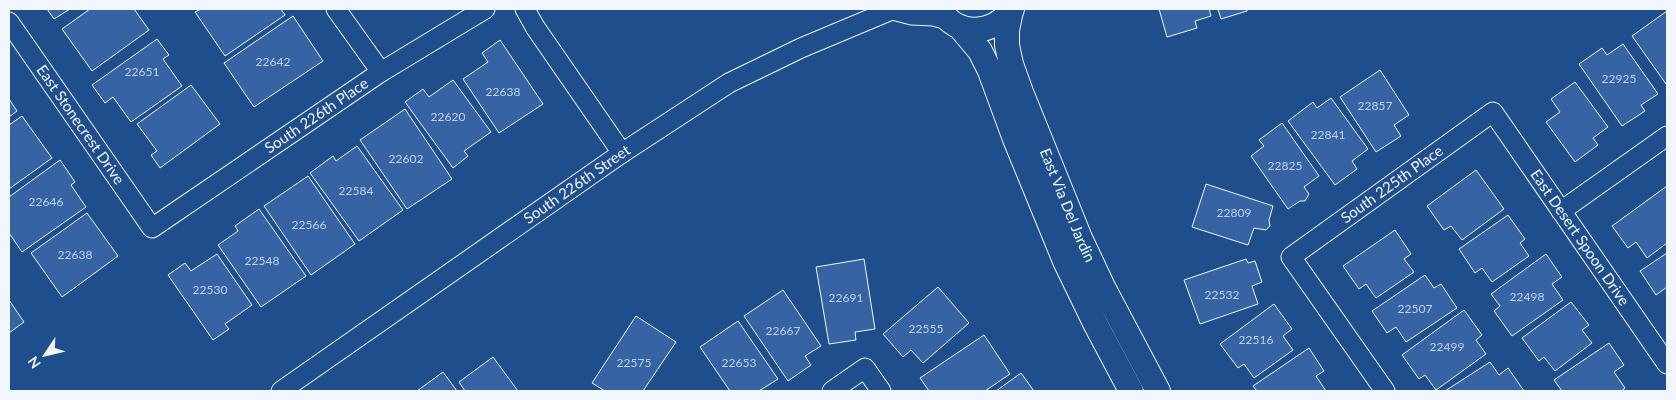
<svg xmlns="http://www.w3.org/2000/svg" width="1676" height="400" font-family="Lato,sans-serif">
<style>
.building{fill:#3563a3;stroke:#f2f6ff}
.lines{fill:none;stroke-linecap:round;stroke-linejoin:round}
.minor-casing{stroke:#f2f6ff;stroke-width:21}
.tertiary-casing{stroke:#f2f6ff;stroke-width:26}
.minor{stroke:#1f4e8c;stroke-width:19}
.tertiary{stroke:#1f4e8c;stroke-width:24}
.labels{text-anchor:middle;stroke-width:4;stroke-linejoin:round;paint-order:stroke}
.number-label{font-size:12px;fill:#c3d1e8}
.street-label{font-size:15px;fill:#f2f6ff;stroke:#1f4e8c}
</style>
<rect width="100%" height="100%" fill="#1f4e8c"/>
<path class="building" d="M47 9H70L54 19Z
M90 9H134L149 30 92 71 62 29Z
M201 9H281L285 15 225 56 195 12Z
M1159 9H1209L1211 16 1195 21 1197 28 1167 37Z
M1218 9H1247V11L1221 19Z
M1667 11V83L1666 84 1632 36Z
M293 16 323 61 254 107 224 63Z
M157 39 169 55 163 59 182 86 131 122 113 97 105 103 92 85Z
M500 40 543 104 499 133 463 79 488 62 482 53Z
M1623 44 1658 94 1641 105 1645 111 1622 126 1579 64 1602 48 1607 55Z
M1380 70 1409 115 1394 125 1401 136 1376 152 1340 97Z
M453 80 491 132 464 151 468 156 453 168 405 102 423 89 429 97Z
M1575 82 1608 127 1593 138 1598 145 1575 162 1546 122 1560 112 1551 99Z
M191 85 220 124 160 168 151 155 157 151 137 124Z
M1331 98 1368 149 1352 161 1357 169 1335 185 1288 121 1313 102 1317 108Z
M9 99 17 111 9 117Z
M405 109 452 179 407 209 360 140Z
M22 116 52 158 9 189V125Z
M1282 123 1319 176 1304 187 1309 194 1305 201H1300L1288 209 1251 156 1264 146 1259 140Z
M357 146 403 210 359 241 310 173 333 156 336 161Z
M60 160 75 182 71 185 86 207 22 252 9 233V197Z
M1476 170 1504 209 1462 240 1451 226 1444 230 1427 206Z
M308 176 355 244 311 275 264 206Z
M1206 184 1273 206 1269 220 1270 226 1266 230 1254 228 1248 245 1192 227Z
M1667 186V243L1647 258 1636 242 1628 248 1612 226Z
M259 209 306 276 261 307 218 245 238 231 235 226Z
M87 213 118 256 62 297 31 253Z
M1508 215 1525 239 1520 243 1529 256 1492 282 1482 268 1475 273 1459 249Z
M1395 230 1411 254 1404 259 1414 272 1376 298 1366 284 1359 289 1343 266Z
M1667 253V287L1656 295 1640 271Z
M217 254 252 305 225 324 229 329 213 340 168 275 185 263 191 271Z
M1546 254 1562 277 1552 284 1563 300 1512 336 1494 311 1500 306 1491 294Z
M864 259 875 329 855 332 856 340 829 344 816 267Z
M1246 259 1248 263 1255 261 1262 282 1252 286 1258 304 1200 324 1184 280Z
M1425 275 1434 288 1441 284 1457 308 1406 342 1396 327 1387 333 1372 311Z
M938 287 969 323 923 363 911 350 903 357 883 334Z
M783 290 821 346 805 356 811 365 788 381 744 316Z
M9 300 24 322 9 333Z
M1571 302 1589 325 1582 330 1592 343 1555 371 1544 357 1539 361 1522 338Z
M1274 304 1292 329 1283 336 1293 350 1254 378 1244 364 1238 368 1220 344Z
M1464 310 1482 335 1476 340 1486 354 1436 390 1425 375 1419 379 1402 355Z
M636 316 676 342 643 391H605L592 383Z
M738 321 778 379 759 391H730L700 347Z
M984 335 1010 374 985 391H929L920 378Z
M1609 343 1624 365 1614 372 1625 388 1621 391H1562L1554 380Z
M1309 348 1324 371 1316 376 1326 391H1257L1253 386Z
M493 357 518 391H465L459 382Z
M1490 362 1499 375 1508 368 1524 391H1445Z
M443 372 457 391H417Z
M1021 373 1034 391H996Z"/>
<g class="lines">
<g class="minor-casing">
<g id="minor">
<path d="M336 9 381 72"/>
<path d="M525 9 535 27 622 153"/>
<path d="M893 10 912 15 933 16 949 20"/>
<path id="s1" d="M9 22 152 228 381 72 485 9"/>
<path d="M1561 211 1667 136"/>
<path id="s2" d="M281 391 622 153 729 83 801 48 894 9"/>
<path d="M832 391 865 368 881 391"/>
<path id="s3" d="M1385 391 1291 257 1493 112 1667 364"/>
</g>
</g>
<g class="tertiary-casing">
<g id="tertiary">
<path d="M940 9C957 38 994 35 1012 9"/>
<path id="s4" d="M1011 11 1007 30V45L1011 64 1021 92 1080 238 1103 287 1158 391"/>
<path d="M960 27 980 51 990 71 1015 139 1065 261 1096 325 1131 391"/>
</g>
</g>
<use href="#minor" class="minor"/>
<use href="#tertiary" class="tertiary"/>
</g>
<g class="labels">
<g class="number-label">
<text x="273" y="66">22642</text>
<text x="142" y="76">22651</text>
<text x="1619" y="83">22925</text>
<text x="503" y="96">22638</text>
<text x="1375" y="110">22857</text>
<text x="448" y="121">22620</text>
<text x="1328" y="139">22841</text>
<text x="406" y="163">22602</text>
<text x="1285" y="170">22825</text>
<text x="356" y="195">22584</text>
<text x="46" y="206">22646</text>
<text x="1234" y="217">22809</text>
<text x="309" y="229">22566</text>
<text x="75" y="259">22638</text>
<text x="262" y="265">22548</text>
<text x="210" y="294">22530</text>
<text x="1222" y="299">22532</text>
<text x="1527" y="301">22498</text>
<text x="846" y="302">22691</text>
<text x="1415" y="313">22507</text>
<text x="926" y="333">22555</text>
<text x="783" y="335">22667</text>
<text x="1256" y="344">22516</text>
<text x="1447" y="351">22499</text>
<text x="634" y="367">22575</text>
<text x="739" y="367">22653</text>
</g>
<g class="street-label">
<text dy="5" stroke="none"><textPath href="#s1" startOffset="450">South 226th Place</textPath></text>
<text dy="5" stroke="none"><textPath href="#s1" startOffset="125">East Stonecrest Drive</textPath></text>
<text dy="5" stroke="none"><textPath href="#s2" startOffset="361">South 226th Street</textPath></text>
<text dy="5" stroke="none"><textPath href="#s3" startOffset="288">South 225th Place</textPath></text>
<text dy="5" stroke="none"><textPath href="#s4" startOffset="206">East Via Del Jardin</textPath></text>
<text dy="5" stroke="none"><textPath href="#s3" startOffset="565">East Desert Spoon Drive</textPath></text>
</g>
</g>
<rect width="1676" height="400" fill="none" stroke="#f2f6ff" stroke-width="20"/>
<g transform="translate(45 355) rotate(235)" stroke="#1f4e8c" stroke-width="4" paint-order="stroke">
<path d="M0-4L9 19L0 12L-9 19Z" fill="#f2f6ff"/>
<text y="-8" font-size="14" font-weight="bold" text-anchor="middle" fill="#f2f6ff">N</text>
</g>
</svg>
